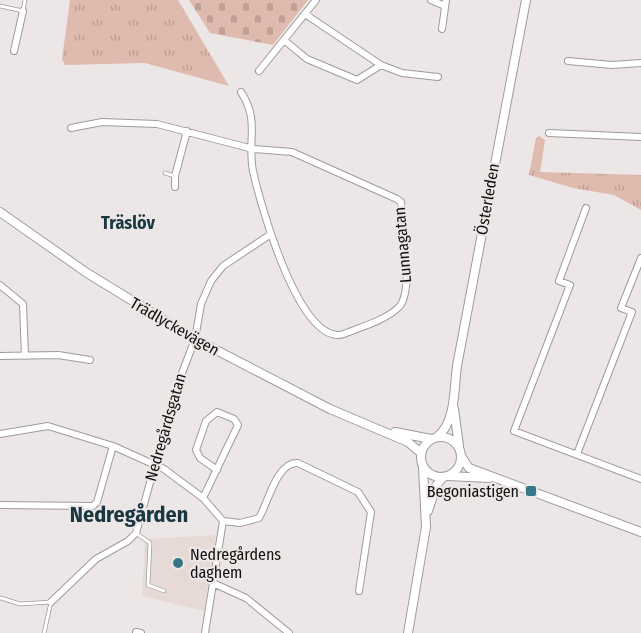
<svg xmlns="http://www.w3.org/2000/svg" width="641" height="633" font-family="'Fira Sans Condensed',sans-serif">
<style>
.built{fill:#e7dad6}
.grass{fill:url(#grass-tufts)}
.cemetery{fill:url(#cemetery-stones)}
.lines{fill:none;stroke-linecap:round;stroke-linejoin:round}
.lane-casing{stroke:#9f9b9a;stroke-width:4.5}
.street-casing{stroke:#9f9b9a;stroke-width:8}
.secondary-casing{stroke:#9f9b9a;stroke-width:10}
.lane{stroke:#fff;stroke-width:3}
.street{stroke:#fff;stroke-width:6}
.secondary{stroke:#fff;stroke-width:8}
.poi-dot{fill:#357689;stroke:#ece7e6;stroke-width:2}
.labels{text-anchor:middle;stroke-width:4.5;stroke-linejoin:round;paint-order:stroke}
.street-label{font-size:16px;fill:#11100f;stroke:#ece7e6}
.poi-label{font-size:16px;fill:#11100f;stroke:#ece7e6;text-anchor:end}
.neighbourhood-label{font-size:18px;font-weight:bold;fill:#193741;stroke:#ece7e6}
.district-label{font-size:22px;font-weight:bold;fill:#193741;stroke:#ece7e6}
</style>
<defs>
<pattern id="grass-tufts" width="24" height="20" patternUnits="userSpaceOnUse" patternTransform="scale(1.5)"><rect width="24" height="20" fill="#dfbaae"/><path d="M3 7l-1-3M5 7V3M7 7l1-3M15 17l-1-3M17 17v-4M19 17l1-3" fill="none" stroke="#be9f94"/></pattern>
<pattern id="cemetery-stones" width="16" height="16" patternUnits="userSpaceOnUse" patternTransform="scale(1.5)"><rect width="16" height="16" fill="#dfbaae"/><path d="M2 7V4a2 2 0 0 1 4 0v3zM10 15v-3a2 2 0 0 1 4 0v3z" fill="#be9f94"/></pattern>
</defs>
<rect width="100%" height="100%" fill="#ece7e6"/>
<path class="built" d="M216 535 204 611 142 596 145 539Z"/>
<path class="grass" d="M70 0H178L229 86 145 63 65 65 62 59Z
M539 136 545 140 540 172 641 175V210L614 195 573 188 529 175 536 138Z"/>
<path class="cemetery" d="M189 0H308L273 45 210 33Z"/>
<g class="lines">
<g class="lane-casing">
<path id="lane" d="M0 6 23 11 25 0
M165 173 174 176
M136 533 150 543 148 585 164 591
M1 598 20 604 51 602 44 633"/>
</g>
<g class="street-casing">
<path id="street" d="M431 0 445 6
M305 14 381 65 402 73 438 77
M442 29 446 0
M284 40 307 59 357 80 381 65
M14 51 23 11
M568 61 612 65 641 63
M259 71 316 0
M71 128 102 122 157 124 253 149 292 152 397 199 401 202C403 224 414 292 399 307 386 320 361 327 344 334 300 348 260 203 253 171 247 140 260 121 241 92
M549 133 641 137
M175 187V176L187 131
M586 208 559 281 570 285 514 431 641 479
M0 285 23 304 25 356
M0 356 58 355 90 360
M0 434 48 426 113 446 164 469 203 498 223 521 205 633
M577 454 632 312 621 308 641 258
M203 498 238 425 234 419 217 412 206 421 196 450 200 458 217 470
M0 505 93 506 97 502 113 446
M223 521 240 523 259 518C268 503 277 461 298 463L358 492 371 512 359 591
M215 584 246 598 289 633
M51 602 96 559 128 541 136 533 176 389 195 339 201 304 211 281 223 266 271 234
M136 632 141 633"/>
</g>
<g class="secondary-casing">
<path id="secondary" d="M0 212 87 273 195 339 330 409 408 442 421 453
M454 409 459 446
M395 432 431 439
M421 457a20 20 0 1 1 40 0a20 20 0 1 1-40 0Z
M437 437C456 423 454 387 457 366L526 0
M461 456 469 468 641 532
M448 476 489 478
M428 511 436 486 443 477
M408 633 426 527 423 467"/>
</g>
<use href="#lane" class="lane"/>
<use href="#street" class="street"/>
<use href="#secondary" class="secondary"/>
</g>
<g class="poi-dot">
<rect x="525" y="485" width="12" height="12" rx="3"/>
<circle cx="178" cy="563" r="6"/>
</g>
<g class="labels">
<g class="street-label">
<text transform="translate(487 199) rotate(-80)" y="6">Österleden</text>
<text transform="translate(402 245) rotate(-95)" y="6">Lunnagatan</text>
<text transform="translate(175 326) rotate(30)" y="6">Trädlyckevägen</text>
<text transform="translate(165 427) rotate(-74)" y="6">Nedregårdsgatan</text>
</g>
<g class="poi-label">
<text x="519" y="497">Begoniastigen</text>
<text x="190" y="560" text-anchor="start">Nedregårdens<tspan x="190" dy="18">daghem</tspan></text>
</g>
<g class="neighbourhood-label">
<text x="128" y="229">Träslöv</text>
</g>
<g class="district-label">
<text x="129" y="522">Nedregården</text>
</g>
</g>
</svg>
